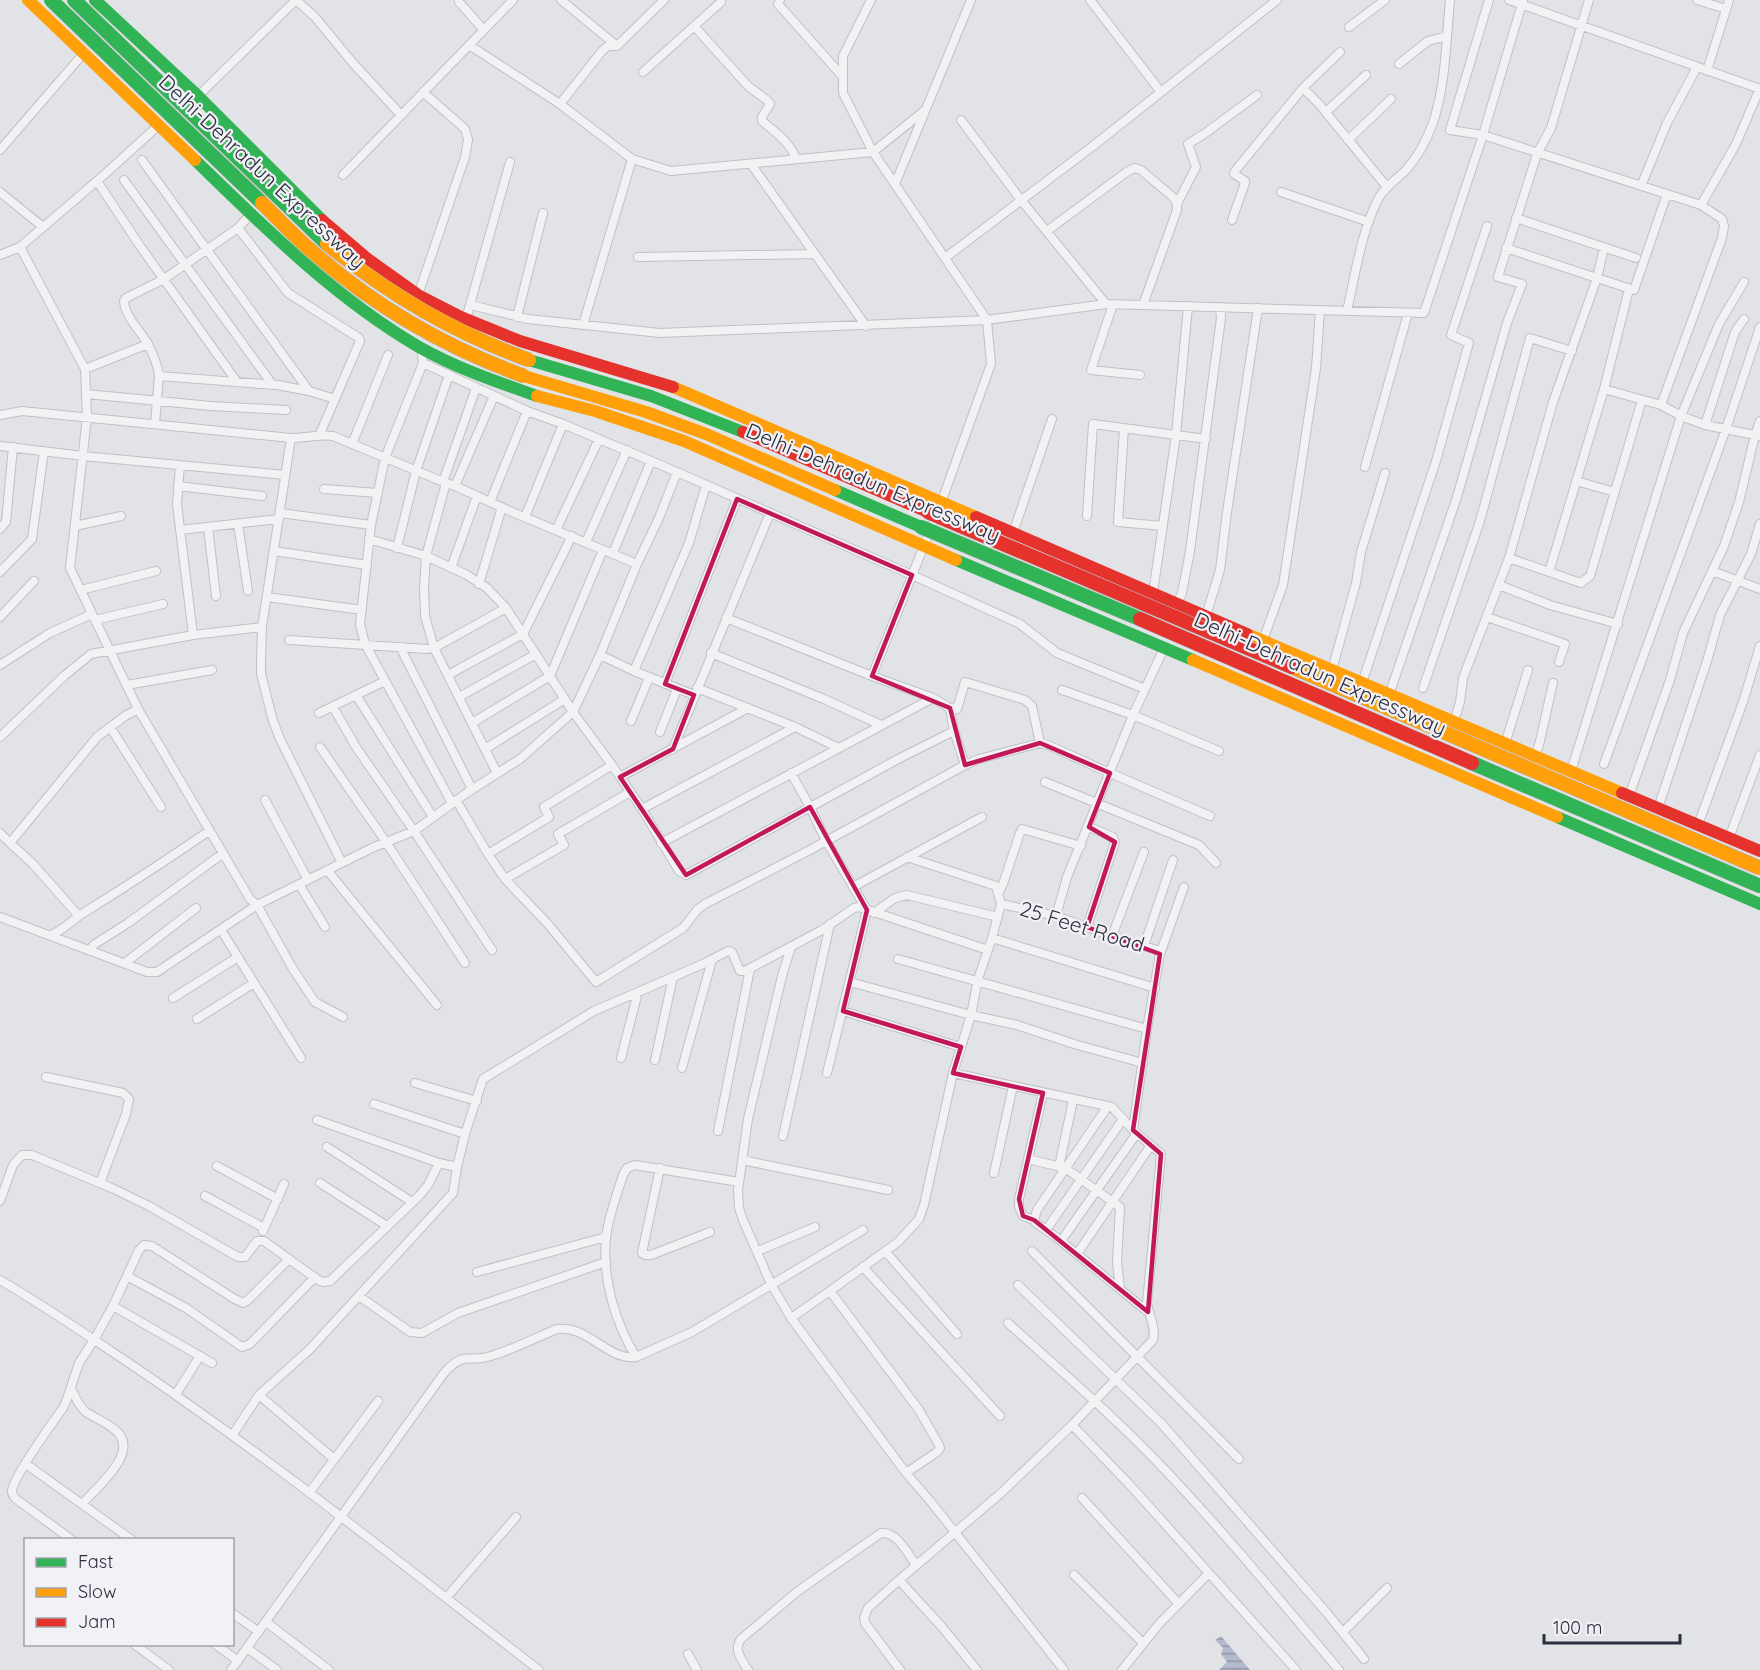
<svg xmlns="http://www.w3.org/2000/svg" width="1760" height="1670" font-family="Quicksand,sans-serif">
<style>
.water{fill:url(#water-rules)}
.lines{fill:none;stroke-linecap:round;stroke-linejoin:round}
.street-casing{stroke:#c1c1c5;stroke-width:10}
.street{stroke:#f2f2f4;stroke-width:8}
.fast{stroke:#30b455;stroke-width:12}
.slow{stroke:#ff9f0a;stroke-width:12}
.jam{stroke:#e5322d;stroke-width:12}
.fast-bridge-casing{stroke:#b5b6bb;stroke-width:15;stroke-linecap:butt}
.slow-bridge-casing{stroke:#b5b6bb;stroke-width:15;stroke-linecap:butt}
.jam-bridge-casing{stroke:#b5b6bb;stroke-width:15;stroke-linecap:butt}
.fast-bridge{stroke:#30b455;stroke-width:14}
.slow-bridge{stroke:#ff9f0a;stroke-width:14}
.jam-bridge{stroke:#e5322d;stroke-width:14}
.marked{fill:none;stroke:#c2185b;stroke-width:4.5;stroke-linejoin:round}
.labels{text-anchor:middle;stroke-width:4.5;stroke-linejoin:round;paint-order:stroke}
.street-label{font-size:21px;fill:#2b2e3e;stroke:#f1f1f6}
</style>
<defs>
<pattern id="water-rules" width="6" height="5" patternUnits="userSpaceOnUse" patternTransform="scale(1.5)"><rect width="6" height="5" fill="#b4bace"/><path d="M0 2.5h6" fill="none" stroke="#9398a9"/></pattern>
</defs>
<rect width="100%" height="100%" fill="#e2e3e7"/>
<path class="water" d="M1221 1636 1250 1670H1219L1227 1662 1221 1654 1223 1648 1215 1640Z"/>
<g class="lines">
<g class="street-casing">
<path id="street" d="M296 0 315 17 352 62 401 115
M561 0 617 46
M664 0 617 46H608L602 51 560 104 632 159 671 171 873 152 924 111
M780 0 778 4 843 77
M871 0 843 56V93L873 152 987 320 991 364 941 503 872 676
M1090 0 1161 92
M1489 0 1450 130 1483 135 1523 0
M1509 0 1760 89
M1697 0 1726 9
M459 2 483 29
M694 26 748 86 768 101 770 104 762 117V121C776 133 790 142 796 159
M1349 27 1385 0
M469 45 560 104
M1399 64 1428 41 1447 36
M1707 71 1729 0
M643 72 721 2
M1303 88 1319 104 1387 187
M198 96 296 0
M1326 112 1366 75
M961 120 1021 200 1106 304
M1348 140 1391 99
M0 150 83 54
M142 160 309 391
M751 164 866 326
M343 175 513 0
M124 180 272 384 309 391 335 399
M97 181 140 246 237 382
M895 184 971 0
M1641 186 1667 123 1697 67
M0 192 43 227
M1281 192 1369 222
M1177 204 1196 167 1188 144 1204 134 1257 95
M1701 205 1736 144 1760 88
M1516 218 1636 258
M1232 220 1245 183V181L1234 174 1235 171 1303 88 1340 52
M238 228 288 293 359 338 360 341 319 436
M1047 231 1128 171 1135 168 1141 170 1174 198 1177 204V210L1143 305
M20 247 85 369 87 417 70 568 138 709 250 899 257 905 293 969 315 1002 343 1017
M1506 248 1597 278 1604 248
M0 255 20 247 105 174 159 125
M638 257 815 254
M945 258 1093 146 1277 0
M418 295 465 157 468 140 465 129 423 92
M1113 304 1091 370 1140 375
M471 305 528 319 660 333 987 320 1106 304 1424 313 1483 135 1701 205 1722 219 1724 226 1722 238 1661 405
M1347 311C1355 276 1362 227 1380 196 1386 186 1397 179 1406 170 1417 158 1427 139 1433 123 1446 83 1446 41 1450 0
M517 317 543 213
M466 319 510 162
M583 325 632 159
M421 348 423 363 385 458 371 525 360 624 365 644 452 803
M423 363 527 411 563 424 663 466 912 575 1020 624 1057 653 1145 689
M85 369 148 344
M159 376 275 385
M1604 389 1661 405 1681 416 1705 425 1760 436
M86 394 211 406 286 410
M0 415 22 411 291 438C305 438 320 434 333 436L446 483 455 486 512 512 637 564
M155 424 159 376C158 365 153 354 148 344 140 330 125 317 124 301L126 298 164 279 238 228 251 214
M1705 425 1735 332 1744 319
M1124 428 1118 522 1163 526
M291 438 262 627 261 660V674L273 721 280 739 342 863
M352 444 388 355
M0 446 83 456 285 475
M180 465 177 504 193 635
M1365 467 1408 313
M1576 481 1615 492
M443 482 476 388
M446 483 426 556 424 587 425 616 434 648 497 773
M178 486 262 496
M455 486 494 396
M324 489 378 493
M490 502 527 411
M280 513 371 525
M1087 516 1093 424 1176 435 1188 306
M525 517 563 424
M238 524 248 591
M75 526 121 516
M208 527 216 596
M0 529 6 522 13 447
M180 530 279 519
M556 530 599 439
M1013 533 1052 419
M369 539 426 556 467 575 487 588 506 608 573 712 612 765 642 809 679 871 686 875 900 758 954 731
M586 542 627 450
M397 548 416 471 449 375
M274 551 367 565
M613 553 651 461
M1509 558 1581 583 1590 576 1642 400
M451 568 477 496
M1712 571 1760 589
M0 572 32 539 44 451
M1549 572 1604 389 1629 289
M479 584 502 507
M1499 585 1550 605 1618 624
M81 590 156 571
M1153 593 1176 435 1206 439
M267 597 362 610
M1177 604 1182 593 1190 551 1221 318 1220 307
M1206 616 1220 570 1227 512 1258 308
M0 617 34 581
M1487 617 1565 644 1559 662
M726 618 872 676 933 698 950 708 957 709 965 682 1025 700 1032 706 1040 743
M95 620 163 604
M289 640 427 649 434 648 506 608
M1263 640 1283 585 1316 368 1320 310
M400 647 472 789
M711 653 824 699 881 725
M600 655 634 671 694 695
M0 665 50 633 92 614
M1332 670 1356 583 1361 552 1385 473
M634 671 689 543 706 485
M448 675 523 634 572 536
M1362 683 1436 461 1469 343 1451 335 1487 226
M665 684 737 499
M127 685 212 670
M697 688 795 727 839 748
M1423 688 1480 521 1530 338 1572 351
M1062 690 1133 715 1219 751
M356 695 433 817
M1389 695 1457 497 1507 323 1522 284 1498 277 1537 154 1551 128 1589 0
M459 697 536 654
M333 707 356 747 414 831 492 950
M950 708 954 731 965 765
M319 713 385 681
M631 721 649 678
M1454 722 1460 702 1463 678 1509 558 1553 402 1597 278 1634 290 1667 194
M472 723 550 676 603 550
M110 727 161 807
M660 732 677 689
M0 737 64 676 91 654 193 635 262 627
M1505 744 1528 670
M320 747 386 842 465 963
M485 749 565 699
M673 749 770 513
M1535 757 1540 741 1553 683
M1604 764 1726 429 1760 327
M1571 771 1681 416 1719 324 1744 282
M791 773 810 807 826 841 867 910 827 1073
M620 777 748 708
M1045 782 1199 845 1216 863
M1629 796 1670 680 1683 633 1724 546 1739 502 1755 435 1760 421
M265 800 308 880
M456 800 488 854 505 879 547 923 596 982 683 928 698 909 705 904 808 851 965 765 979 759 1040 743 1048 745 1110 773 1210 816
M1658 808 1707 661 1720 615 1751 554 1760 524
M642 809 795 727
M1698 825 1743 702 1760 646
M0 833 10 843 97 737 125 716 138 709
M1729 838 1760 755
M10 843 32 863 79 916
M661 843 933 698
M488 854 549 817 544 807 612 765
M327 870 437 1005
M505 879 564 845 558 834 630 792
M299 884 325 927
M853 887 982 817
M999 892 1003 884 1020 833 1022 829 1081 846
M1001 904 1056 916 1112 936 1157 950 1160 954
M874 913 895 898 907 895 998 917
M1056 916 1067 877 1133 715 1164 648
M0 917 147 972H157L257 905 374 847 414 831 468 792 520 759 573 712 600 655 637 564 659 518 677 472
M1087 927 1115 842 1113 837 1089 827
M221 930 301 1058
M51 935C64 930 73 919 85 912 127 886 168 859 209 831
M1112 936 1144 852
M992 938 1155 988
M1144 946 1173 860
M791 947 782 976 748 1119 738 1190 739 1208 743 1220 771 1284 791 1318 906 1473 931 1502 1064 1670
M89 950 95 944 128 923 222 854
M898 959 1147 1029
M125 963 196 908
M850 982 971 1015 1017 1025 1074 1044 1143 1063
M173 998 238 957
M843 1011 961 1047
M197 1019 254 983
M621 1058 638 992
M655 1060 673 977
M682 1068 712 960
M953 1073 1112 1107 1133 1130
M46 1077 123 1093 129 1099 126 1114 100 1183
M415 1083 477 1101
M374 1104 465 1134
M1108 1106 1037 1210 1034 1220 1036 1223 1056 1237 1148 1312
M317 1120 439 1163
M718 1131 750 969
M783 1136 830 924
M327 1147 412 1202
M1028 1159 1065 1168 1120 1207 1117 1262 1120 1289
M742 1160 888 1190
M217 1166 278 1199
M1059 1167 1073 1100
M660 1168 642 1253 645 1255H651L710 1232
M994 1173 1013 1086
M739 1182 635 1165 627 1168 623 1175C617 1195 608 1217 606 1238 602 1279 615 1322 636 1357L692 1332 863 1230
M320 1183 387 1226
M205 1196 264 1228
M0 1201 13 1165 22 1155H32L114 1189 149 1206 238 1257H245L257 1241H264L318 1280 323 1282 330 1281 419 1196 428 1185 439 1163 457 1167 465 1134 483 1079 594 1011 703 964 728 951 732 952 740 971H745L822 930 854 908 859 907 988 950
M1034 1220 1023 1216 1019 1207V1199L1043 1093
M1046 1230 1123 1119
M263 1231 284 1184
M1061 1241 1137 1133
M758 1251 815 1227
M885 1251 957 1334
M1032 1251 1239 1459
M1077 1254 1151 1145
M863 1267 1000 1416
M477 1272 606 1237
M127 1276 186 1308 242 1347 250 1344 315 1277
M0 1280C38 1302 75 1327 111 1351 260 1450 398 1561 539 1670
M1018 1285 1161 1423 1327 1613 1364 1659
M830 1291 898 1242 919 1219 924 1205 953 1073 971 1015 978 979 992 938 1001 904 996 886 907 857
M359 1296 410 1332 422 1333 458 1313 606 1262
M113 1306 212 1363
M791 1318 830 1291 919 1410 939 1445 940 1448 937 1452 906 1473
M1008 1323C1061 1371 1116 1418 1165 1470 1226 1534 1282 1603 1339 1670
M71 1388C75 1396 78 1406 86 1412 95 1418 105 1422 114 1429 143 1450 97 1487 82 1504
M176 1394 200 1356
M259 1395 334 1459
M1072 1425 1129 1484 1296 1670
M233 1434 259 1395 310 1349 453 1193 457 1167
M26 1464 132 1540
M309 1493 378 1401
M1082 1498 1179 1604
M72 1540 16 1499C13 1495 12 1495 12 1491 13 1477 53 1422 63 1408L67 1399 79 1363 94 1340 113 1306 139 1250 144 1245 152 1246 233 1298 243 1303 248 1300 289 1259
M1074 1575 1143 1643
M899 1580 942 1627 977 1670
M446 1598 516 1517
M232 1613 259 1632
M266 1622 329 1670
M1343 1632 1387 1588
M134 1644 169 1670
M215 1644 238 1661
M247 1648 277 1670
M688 1654 697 1670
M231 1670 444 1373C466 1349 468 1364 491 1356 514 1349 535 1338 557 1329 588 1325 608 1361 636 1357
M748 1670C742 1660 733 1650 741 1639L798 1591 881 1533C897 1531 908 1554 916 1565
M900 1670 865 1623 864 1618 868 1608 899 1580 1000 1494 1072 1425 1153 1340C1156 1327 1149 1316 1147 1303L1161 1154 1133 1130 1147 1029 1160 954 1184 887
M1122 1670 1159 1624 1209 1573"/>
</g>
<use href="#street" class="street"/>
<path class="fast" d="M95 0 198 96 322 220
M195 160C265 228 335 298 419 347 456 368 497 382 537 396
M529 360 651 396 743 432
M835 490 921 527
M956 560 1193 660
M1557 817 1760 904"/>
<path class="slow" d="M28 0 195 160
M524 376 646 412 706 434 835 490
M673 387 976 517
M537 396 595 411 684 441 956 560
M1247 634 1622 793
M1193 660 1557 817"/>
<path class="jam" d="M322 220 369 260 418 295 461 317 520 341 673 387
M743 432 928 512
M976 517 1247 634
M1622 793 1760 851"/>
<g class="fast-bridge-casing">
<path id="fast-bridge" d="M51 0 262 203
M74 0 327 244
M921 527 1140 619
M1472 763 1760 886"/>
</g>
<g class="slow-bridge-casing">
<path id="slow-bridge" d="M262 203C279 220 296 238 315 254 377 308 447 348 524 376
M327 244C390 295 453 332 529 360
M1292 667 1760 868"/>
</g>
<g class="jam-bridge-casing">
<path id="jam-bridge" d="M928 512 1292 667
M1140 619 1472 763"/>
</g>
<use href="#fast-bridge" class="fast-bridge"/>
<use href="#slow-bridge" class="slow-bridge"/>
<use href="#jam-bridge" class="jam-bridge"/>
</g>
<path class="marked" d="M737 499 912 575 872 676 950 708 965 765 1040 743 1110 773 1089 827 1115 842 1087 927 1160 954 1133 1130 1161 1154 1148 1312 1034 1220 1023 1216 1019 1199 1043 1093 953 1073 961 1047 843 1011 867 910 810 807 686 875 620 777 673 749 694 695 665 684Z"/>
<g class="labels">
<g class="street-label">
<text transform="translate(262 172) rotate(43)" y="7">Delhi-Dehradun Expressway</text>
<text transform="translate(873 483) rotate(23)" y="7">Delhi-Dehradun Expressway</text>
<text transform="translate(1320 674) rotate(24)" y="7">Delhi-Dehradun Expressway</text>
<text transform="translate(1082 927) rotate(17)" y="7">25 Feet Road</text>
</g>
</g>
<rect x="24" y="1538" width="210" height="108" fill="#f1f1f6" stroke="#a2a3ac" stroke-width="1.5"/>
<rect x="36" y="1558" width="30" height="9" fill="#30b455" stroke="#a2a3ac" stroke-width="1.5"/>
<text x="78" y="1568" font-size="18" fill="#2b2e3e">Fast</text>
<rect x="36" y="1588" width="30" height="9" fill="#ff9f0a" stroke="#a2a3ac" stroke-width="1.5"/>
<text x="78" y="1598" font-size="18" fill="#2b2e3e">Slow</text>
<rect x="36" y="1618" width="30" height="9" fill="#e5322d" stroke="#a2a3ac" stroke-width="1.5"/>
<text x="78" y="1628" font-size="18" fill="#2b2e3e">Jam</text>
<path d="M1544 1634v9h136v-9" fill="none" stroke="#2b2e3e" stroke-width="3"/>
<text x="1553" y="1634" font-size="18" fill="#2b2e3e" stroke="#f1f1f6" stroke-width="4.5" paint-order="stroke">100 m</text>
</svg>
